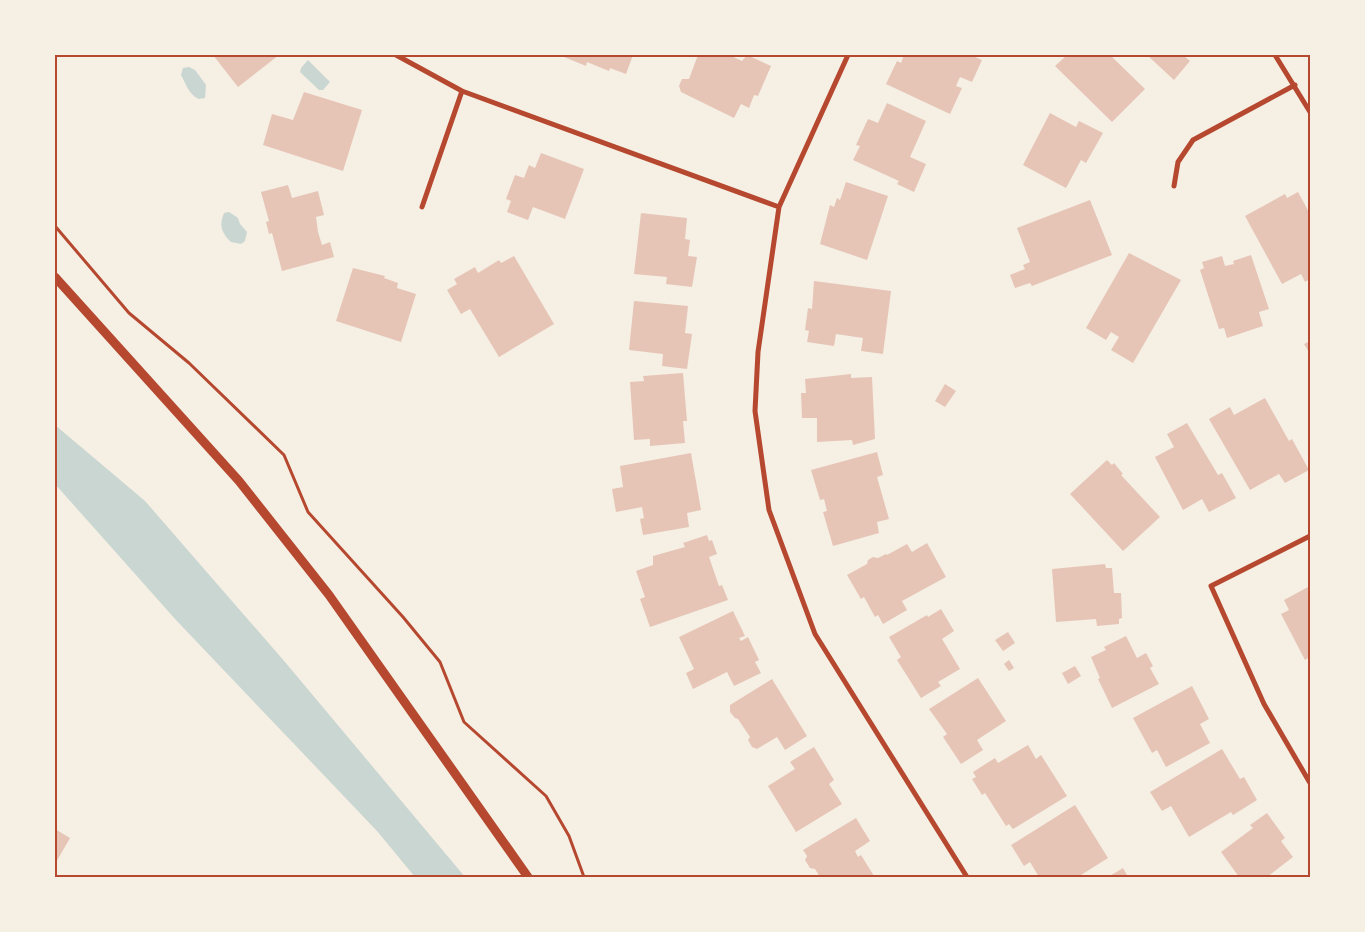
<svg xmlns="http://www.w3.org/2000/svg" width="1365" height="932" font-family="'Crimson Pro',serif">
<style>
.water{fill:#c9d6d2}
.building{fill:#e6c5b7}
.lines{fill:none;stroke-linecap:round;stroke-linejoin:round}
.path{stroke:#b5482f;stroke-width:3}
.minor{stroke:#b5482f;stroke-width:5}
.tertiary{stroke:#b5482f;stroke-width:9}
.neatline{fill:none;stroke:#b5482f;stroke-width:2}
</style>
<rect width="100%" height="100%" fill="#f6efe4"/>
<path class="water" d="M308 60 330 82 323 90H319L300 72 301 68Z
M189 67 195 70 206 85 205 98 199 99C189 95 186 84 181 75L183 68Z
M229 212 238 218 240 224 247 232 245 241 241 244 231 242C221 232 219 226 224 213Z
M55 425 145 501 285 662 465 877H415L377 831 176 620 55 484Z"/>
<path class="building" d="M213 55H279L238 87Z
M565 55H633L626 74 610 68 609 71 587 62 586 66 564 57Z
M698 55H729L742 61 747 55 771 66 758 96 754 95 749 108 741 104 734 118 681 92 679 86 682 79H689Z
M904 55H971L982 60 972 82 960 77 956 86 962 88 950 114 886 84 897 61 901 63Z
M1067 55H1110L1145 89 1112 122 1055 66Z
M1147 55H1183L1190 61 1174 80Z
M304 92 362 110 343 171 263 145 272 114 293 120Z
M887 103 926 121 910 157 926 164 914 192 897 184 899 181 853 160 860 146 856 145 868 119 878 123Z
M1050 113 1076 127 1079 121 1103 133 1086 163 1081 160 1066 188 1023 165Z
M541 153 584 169 565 219 533 207 528 220 507 212 511 201 506 199 515 175 524 178 529 165 535 168Z
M846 182 888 196 867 260 820 244 830 205 834 207 837 198 840 200Z
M288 185 292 198 318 191 324 215 316 217 318 232 322 245 330 242 334 257 282 271 272 233 269 234 266 222 269 221 261 192Z
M1298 192 1310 214V279L1305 282 1301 274 1282 284 1245 216 1285 194 1287 198Z
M1090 200 1112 255 1032 286 1030 283 1015 288 1010 275 1025 269 1023 265 1030 262 1017 228Z
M641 213 687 218 685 239 690 240 688 256 697 257 692 287 666 284 667 277 634 274Z
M1129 253 1181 280 1133 363 1111 350 1119 337 1111 332 1106 340 1086 328Z
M1251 255 1269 309 1259 312 1263 326 1227 338 1224 328 1219 329 1200 270 1204 268 1202 262 1222 256 1225 266 1234 264 1233 261Z
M514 256 554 324 499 357 470 309 461 314 447 290 457 284 454 279 475 267 478 273 499 260 501 263Z
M353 268 385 276 384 278 398 283 397 288 416 294 401 342 336 321Z
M814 281 891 291 883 354 861 351 863 338 836 334 834 346 807 342 809 331 805 330 808 308 812 309Z
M634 301 688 306 685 333 692 334 687 369 662 366 663 354 629 350Z
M1310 341V354L1304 344Z
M683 373 687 421H683L685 443 650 446V439L634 440 630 382 644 381 643 376Z
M851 374V378L872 377 875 439 853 445 852 440 817 442V418H802L801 393H806L805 379Z
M945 384 956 391 945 407 935 401Z
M1265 398 1289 441 1292 439 1309 470 1285 483 1279 474 1250 490 1209 419 1230 407 1234 415Z
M1187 423 1218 475 1222 473 1236 498 1209 512 1202 499 1183 510 1155 457 1174 447 1167 434Z
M877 452 883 475 877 477 889 519 877 522 879 533 833 546 823 512 827 511 824 499 820 500 811 470Z
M691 453 701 510 687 513 689 527 643 535 640 519 644 518 642 507 616 512 612 489 623 487 620 466Z
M1107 460 1112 465 1114 463 1123 474 1121 475 1160 517 1123 551 1070 494Z
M707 535 709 541 712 540 717 554 709 557 719 586 722 585 728 600 650 627 640 599 645 597 636 571 653 565V556L685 547 683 543Z
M927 543 946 577 902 601 907 610 883 624 878 615 875 617 864 597 861 599 847 575 867 564 868 560 873 557 878 558 886 554 887 555 907 544 912 552Z
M1105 564 1106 568H1112L1114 593H1121L1122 618 1119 619V624L1097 626 1096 619 1056 622 1052 569Z
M1310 586V657L1305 660 1281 614 1289 610 1284 600Z
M941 609 954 631 942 639 960 669 938 682 941 686 921 698 897 660 901 657 889 637 927 615 928 617Z
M733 611 745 636 739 638 741 641 748 637 759 660 755 662 761 673 734 686 727 672 693 689 686 673 694 669 679 637Z
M1008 632 1015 643 1003 651 995 640Z
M1126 636 1137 658 1146 653 1153 666 1150 668 1159 684 1112 708 1098 679 1100 678 1091 657 1106 650 1104 647Z
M1009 660 1014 668 1009 671 1004 664Z
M1075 666 1081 676 1068 684 1062 673Z
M978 678 1006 721 977 740 983 750 961 764 943 737 947 734 929 709Z
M772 679 807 736 785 750 777 737 757 749 752 747 748 740 750 737 738 719 735 718 730 712V705Z
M1192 686 1209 719 1200 724 1210 743 1166 767 1157 750 1152 753 1133 718Z
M1028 745 1036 759 1041 755 1067 796 1013 829 1009 824 1006 826 985 793 982 795 972 779 976 777 973 772 995 758 998 763Z
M814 747 834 780 829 784 842 804 796 832 768 786 795 769 790 762Z
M1222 749 1240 779 1244 777 1257 800 1233 815 1231 812 1189 837 1171 806 1162 811 1150 792Z
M1075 805 1108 858 1081 875 1082 877H1039L1030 862 1024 866 1011 845Z
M1267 813 1285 838 1281 841 1293 857 1267 877H1239L1221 852 1253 828 1250 825Z
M856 818 870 841 855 851 858 857 861 855 874 876 820 877 815 869 810 868 805 860 807 856 803 850Z
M55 829 70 838 55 864Z
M1123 868 1128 877H1108Z"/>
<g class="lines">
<path class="path" d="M55 226 129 313 189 363 284 455 308 512 403 617 440 662 464 722 546 796 569 836 584 877"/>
<path class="minor" d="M396 55 462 91 779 207
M848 55 779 207 758 352 755 411 769 510 815 634 967 877
M1275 55 1310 112
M1174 186 1178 162 1193 140 1295 85
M422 207 462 91
M1310 536 1211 586 1264 704 1310 783"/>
<path class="tertiary" d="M55 277 239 481 329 595 528 877"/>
</g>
<rect width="1365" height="932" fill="none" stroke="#f6efe4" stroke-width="112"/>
<rect x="56" y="56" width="1253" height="820" class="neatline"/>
</svg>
